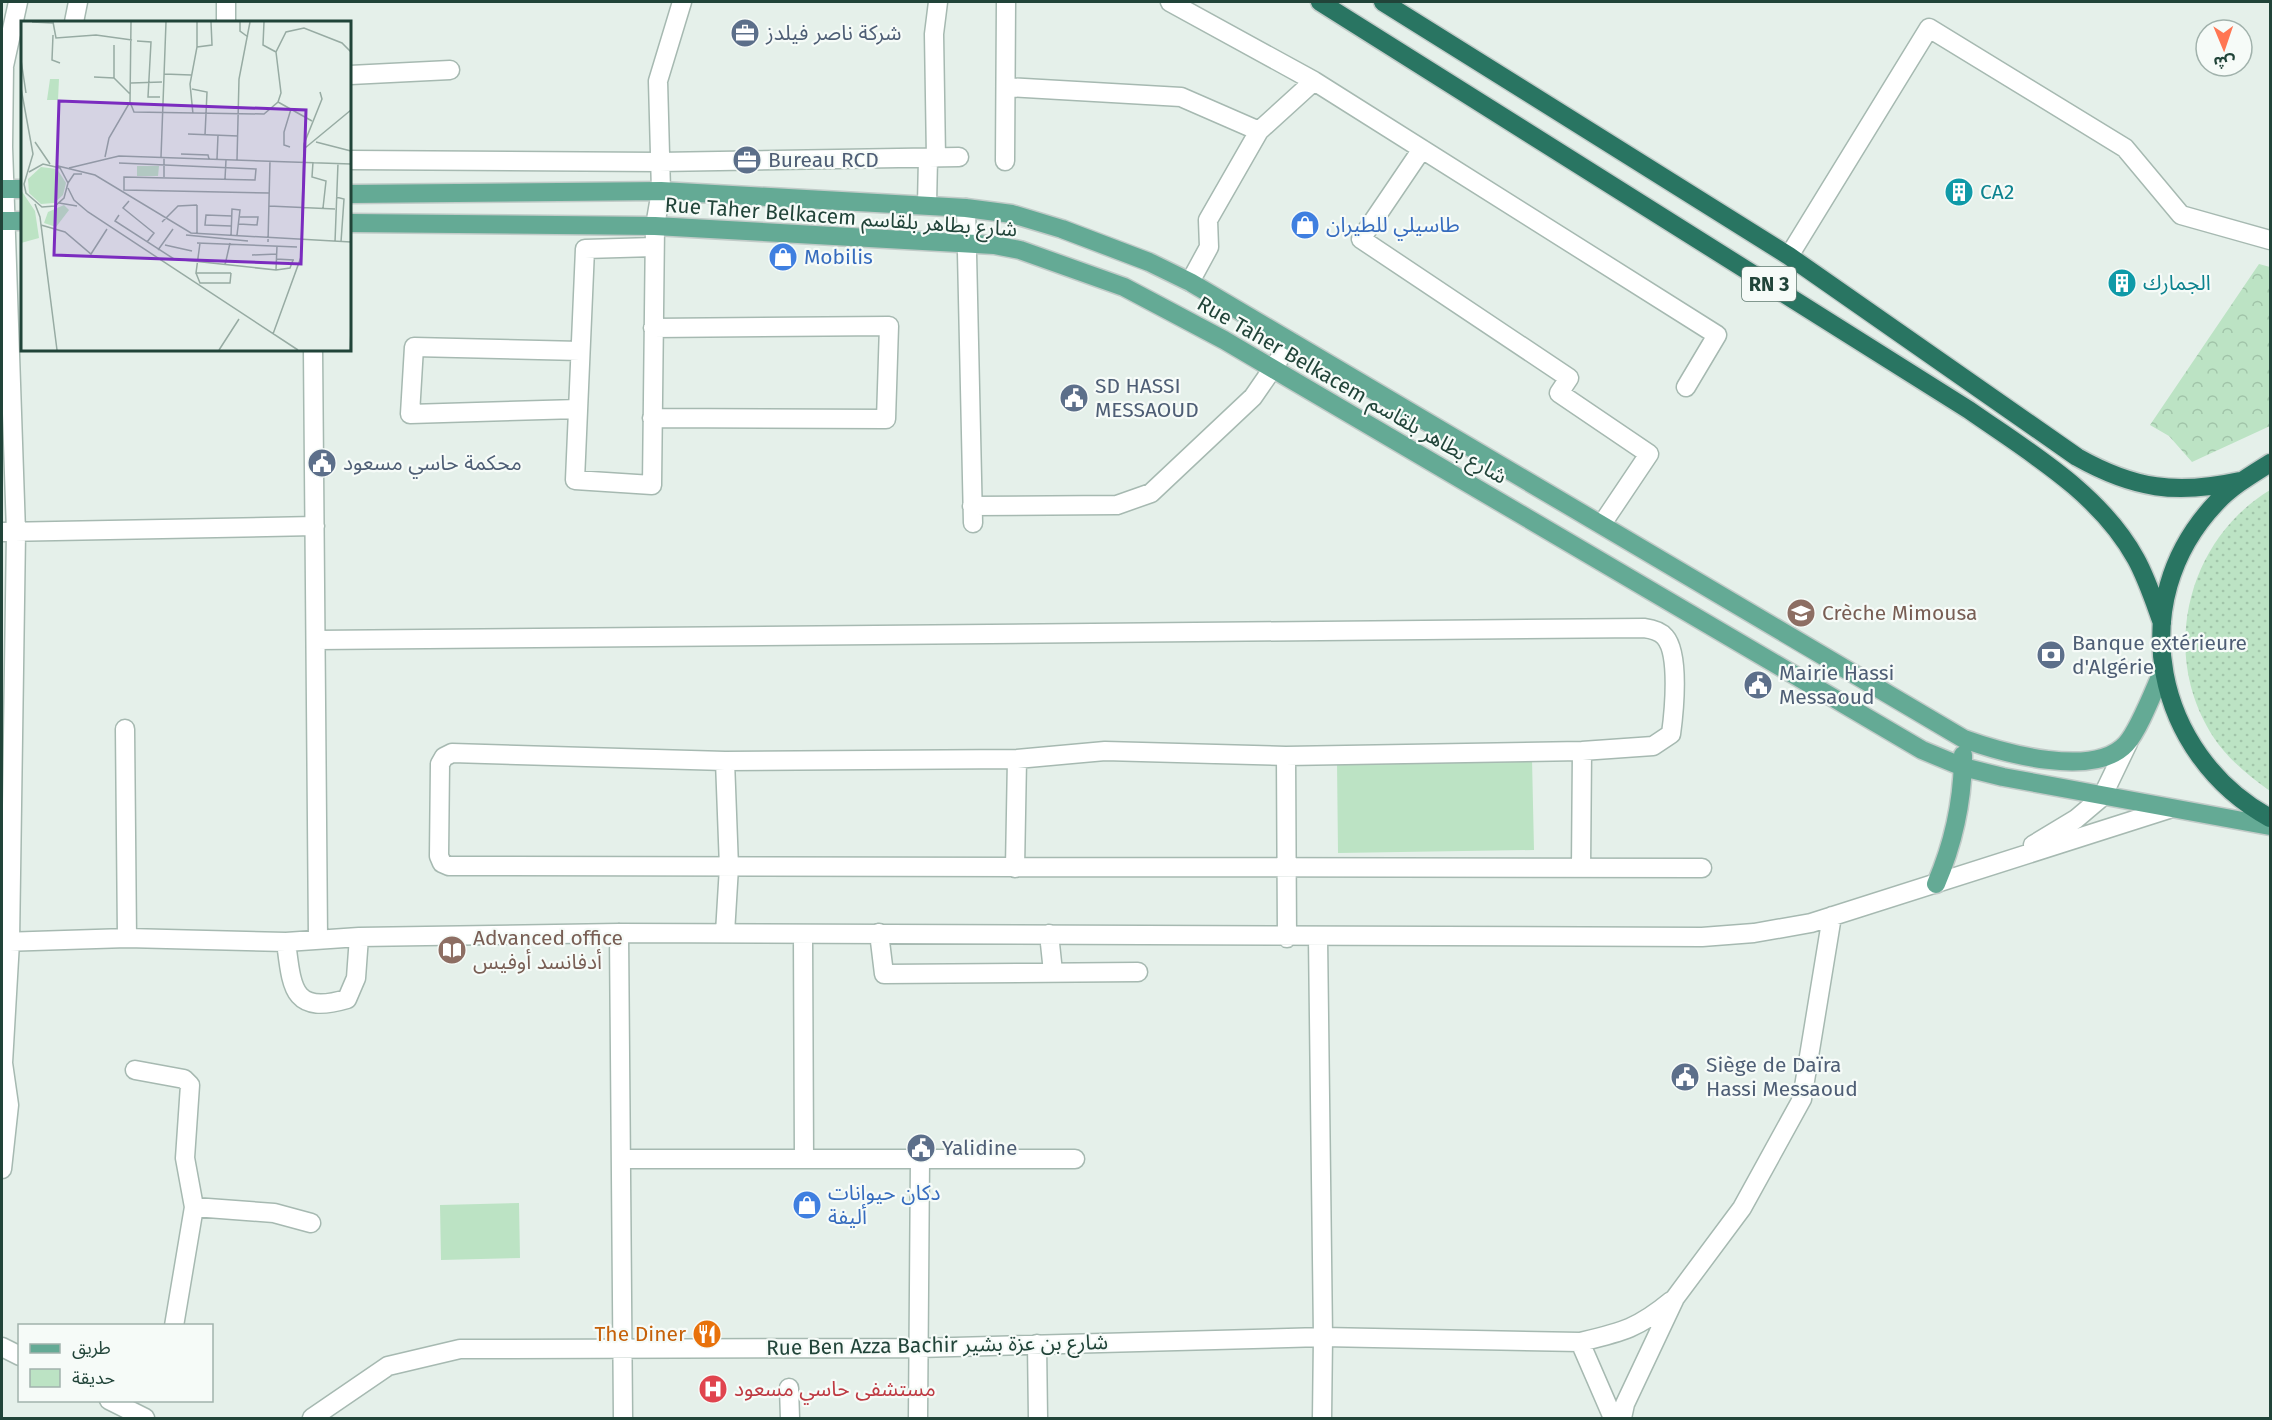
<svg xmlns="http://www.w3.org/2000/svg" width="2272" height="1420" font-family="'Fira Sans','Noto Sans Arabic',sans-serif">
<style>
.green{fill:url(#green-dots)}
.forest{fill:url(#forest-crowns)}
.pitch{fill:#bce3c4}
.lines{fill:none;stroke-linecap:round;stroke-linejoin:round}
.minor-casing{stroke:#a6b9b1;stroke-width:21}
.major-casing{stroke:#c1cbc8;stroke-width:21}
.highway-casing{stroke:#c1cbc8;stroke-width:21}
.minor{stroke:#fff;stroke-width:18}
.major{stroke:#64aa95;stroke-width:18}
.highway{stroke:#297562;stroke-width:18}
.labels{text-anchor:middle;stroke-width:4.5;stroke-linejoin:round;paint-order:stroke}
.shield{fill:#f6fbf8;stroke:#617b72;stroke-width:1.5}
.shield-label{font-size:20px;font-weight:bold;fill:#214439}
.service-label{font-size:21px;fill:#4e5e75;stroke:#f6fbf8;text-anchor:start}
.culture-label{font-size:21px;fill:#0d838f;stroke:#f6fbf8;text-anchor:start}
.street-label{font-size:21px;fill:#214439;stroke:#f6fbf8}
.shop-label{font-size:21px;fill:#366cbe;stroke:#f6fbf8;text-anchor:start}
.education-label{font-size:21px;fill:#785e54;stroke:#f6fbf8;text-anchor:start}
.food-label{font-size:21px;fill:#c56008;stroke:#f6fbf8;text-anchor:end}
.health-label{font-size:21px;fill:#be3a42;stroke:#f6fbf8;text-anchor:start}
.inset-road{fill:none;stroke:#97aba3;stroke-width:1.5}
.view{fill:#7b2cbf;fill-opacity:0.15;stroke:#7b2cbf;stroke-width:3}
.inset-edge{fill:none;stroke:#214439;stroke-width:3}
</style>
<defs>
<pattern id="green-dots" width="8" height="8" patternUnits="userSpaceOnUse" patternTransform="scale(1.5)"><rect width="8" height="8" fill="#bce3c4"/><path d="M2 2h.1M6 6h.1" fill="none" stroke="#a1c4a9" stroke-width="1.8" stroke-linecap="round"/></pattern>
<pattern id="forest-crowns" width="20" height="18" patternUnits="userSpaceOnUse" patternTransform="scale(1.5)"><rect width="20" height="18" fill="#bce3c4"/><path d="M2 6a3 3 0 1 1 6 0M12 15a3 3 0 1 1 6 0" fill="none" stroke="#a1c4a9"/></pattern>
</defs>
<rect width="100%" height="100%" fill="#e5f0ea"/>
<path class="green" d="M2270 490V791C2249 776 2228 759 2214 738 2159 655 2186 541 2270 490Z"/>
<path class="forest" d="M2259 264 2270 267V426L2192 462 2169 436 2150 425Z"/>
<path class="pitch" d="M1532 759 1534 850 1338 853 1337 762Z
M519 1203 520 1258 441 1260 440 1205Z"/>
<g class="lines">
<g class="minor-casing">
<path id="minor" d="M1170 2 1314 81 1717 335 1686 387
M74 22 78 2
M226 22V2
M350 75 450 70
M1006 87 1181 97 1259 131
M1422 149 1361 239 1569 378 1559 393 1649 454 1602 524
M936 158 934 34 938 2
M350 160 659 162 959 157
M1005 161 1006 2
M927 205 928 158
M966 208 973 523
M654 247 585 249 575 480 652 485 655 226 661 191 658 81 682 2
M1789 256 1929 28 2125 148 2181 215 2270 240
M1190 282 1209 247 1208 220 1259 131 1314 81
M313 350 318 939
M578 409 410 414 414 347 580 351
M652 418 886 419 889 326 653 328
M972 506 1117 505 1151 493 1253 397 1291 342
M2 532 315 526
M316 640 1644 628C1652 629 1660 631 1665 637 1680 654 1674 712 1671 734L1653 746 1582 751 1286 756 1105 751 1017 759 725 761 452 753 444 757 440 764 439 856 442 863 449 866 1702 868
M125 729 127 938
M1286 756 1287 938
M2033 845 2076 819 2102 797 2128 743
M1015 868 1017 759
M1581 868 1582 751
M619 933 623 1418
M725 933 729 867 725 761
M879 933 884 974 1138 972
M1049 934 1053 972
M803 935 804 1159
M1318 937 1323 1337 1322 1418
M2 942 127 938 286 942 359 937 619 933 1702 937 1754 933 1811 923 2169 809
M286 942C292 988 292 1015 347 999L356 978 359 937
M135 1070 184 1079 190 1085 185 1158 194 1207 174 1326
M622 1159H1075
M2 1169 9 1105 3 1063 10 942 16 532 3 147 4 66 18 2
M194 1207 274 1213 311 1223
M1580 1342C1622 1332 1637 1329 1671 1301
M1037 1344 1038 1418
M2 1347 20 1356
M789 1388 790 1418
M109 1400 145 1418
M312 1418 388 1366 460 1349 918 1348 1323 1337 1580 1342 1613 1418
M918 1418 920 1159
M1622 1418 1625 1404 1675 1298 1742 1208 1802 1099 1832 916"/>
</g>
<g class="major-casing">
<path id="major" d="M2 189H22
M350 194 661 191 966 208 1012 214 1062 229 1149 262 1190 282 1964 739C2003 753 2094 779 2126 744 2139 730 2154 690 2163 670
M2 221H22
M350 223 655 226 994 245 1020 250 1124 287 1224 340 1922 750 1963 767 2003 777 2270 826
M1936 884C1954 842 1963 801 1963 755"/>
</g>
<g class="highway-casing">
<path id="highway" d="M1320 2 1969 410C2029 452 2100 493 2136 559 2147 579 2154 601 2162 623
M1383 2 1789 256 2077 457C2134 489 2176 495 2240 481
M2270 463C2251 475 2232 486 2216 503 2122 602 2155 755 2270 818"/>
</g>
<use href="#minor" class="minor"/>
<use href="#major" class="major"/>
<use href="#highway" class="highway"/>
</g>
<defs>
<g id="office-disc" transform="scale(1.5)"><circle r="9.5" fill="#5c6f8a" stroke="#f6fbf8"/><path d="M-6-3h4V-5.5h4V-3h4V5H-6ZM-1-4.5V-3h2v-1.5ZM-6 0V1H6V0Z" fill="#fff"/></g>
<g id="building-disc" transform="scale(1.5)"><circle r="9.5" fill="#0f9aa8" stroke="#f6fbf8"/><path d="M-4-6H4V6H1V3H-1V6H-4ZM-2.5-4.3h1.7v1.8h-1.7ZM.8-4.3h1.7v1.8H.8ZM-2.5-1h1.7V.8h-1.7ZM.8-1h1.7V.8H.8Z" fill="#fff"/></g>
<g id="shop-disc" transform="scale(1.5)"><circle r="9.5" fill="#3f7fe0" stroke="#f6fbf8"/><path d="M-5-2.5h2.3a2.7 3.5 0 0 1 5.4 0H5L5.5 6h-11ZM-1.5-2.5h3a1.5 2.3 0 0 0-3 0Z" fill="#fff"/></g>
<g id="civic-disc" transform="scale(1.5)"><circle r="9.5" fill="#5c6f8a" stroke="#f6fbf8"/><path d="M-.6-6.5H3V-4.5H.6V-3L4-1V1h2V6H-6V1h2V-1L-.6-3ZM-1.2 2.5V6h2.4V2.5Z" fill="#fff"/></g>
<g id="school-disc" transform="scale(1.5)"><circle r="9.5" fill="#8d6e63" stroke="#f6fbf8"/><path d="M0-5L7-2L0 1L-7-2ZM-4 1L0 2.5L4 1V4Q0 6-4 4Z" fill="#fff"/></g>
<g id="bank-disc" transform="scale(1.5)"><circle r="9.5" fill="#5c6f8a" stroke="#f6fbf8"/><path d="M-6-4H6V4H-6ZM0-2.3a2.3 2.3 0 1 0 0 4.6a2.3 2.3 0 1 0 0-4.6Z" fill="#fff"/></g>
<g id="library-disc" transform="scale(1.5)"><circle r="9.5" fill="#8d6e63" stroke="#f6fbf8"/><path d="M-6-4Q-3-5.5-.7-3.5V5Q-3 3-6 4ZM6-4Q3-5.5 .7-3.5V5Q3 3 6 4Z" fill="#fff"/></g>
<g id="restaurant-disc" transform="scale(1.5)"><circle r="9.5" fill="#e8710a" stroke="#f6fbf8"/><path d="M-5-6h1v4h1v-4h1v4h1v-4h1v5L-1.5 .5V6h-2V.5L-5-1ZM5-6V6H3V1.5H1.5Q1.5-4 5-6Z" fill="#fff"/></g>
<g id="hospital-disc" transform="scale(1.5)"><circle r="9.5" fill="#e0444e" stroke="#f6fbf8"/><path d="M-5-5h3v3.5h4V-5h3V5h-3V1.5h-4V5h-3Z" fill="#fff"/></g>
</defs>
<g fill-rule="evenodd">
<use href="#office-disc" x="745" y="33"/>
<use href="#office-disc" x="747" y="160"/>
<use href="#building-disc" x="1959" y="192"/>
<use href="#shop-disc" x="1305" y="225"/>
<use href="#shop-disc" x="783" y="257"/>
<use href="#building-disc" x="2122" y="283"/>
<use href="#civic-disc" x="1074" y="398"/>
<use href="#civic-disc" x="322" y="463"/>
<use href="#school-disc" x="1801" y="613"/>
<use href="#bank-disc" x="2051" y="655"/>
<use href="#civic-disc" x="1758" y="685"/>
<use href="#library-disc" x="452" y="950"/>
<use href="#civic-disc" x="1685" y="1077"/>
<use href="#civic-disc" x="921" y="1148"/>
<use href="#shop-disc" x="807" y="1205"/>
<use href="#restaurant-disc" x="707" y="1334"/>
<use href="#hospital-disc" x="713" y="1389"/>
</g>
<g class="labels">
<rect class="shield" x="1742" y="267" width="54" height="34" rx="4.5"/>
<g class="shield-label">
<text x="1769" y="291">RN 3</text>
</g>
<g class="service-label">
<text x="766" y="40">شركة ناصر فيلدز</text>
<text x="768" y="167">Bureau RCD</text>
<text x="1095" y="393">SD HASSI<tspan x="1095" dy="24">MESSAOUD</tspan></text>
<text x="343" y="470">محكمة حاسي مسعود</text>
<text x="2072" y="650">Banque extérieure<tspan x="2072" dy="24">d'Algérie</tspan></text>
<text x="1779" y="680">Mairie Hassi<tspan x="1779" dy="24">Messaoud</tspan></text>
<text x="1706" y="1072">Siège de Daïra<tspan x="1706" dy="24">Hassi Messaoud</tspan></text>
<text x="942" y="1155">Yalidine</text>
</g>
<g class="culture-label">
<text x="1980" y="199">CA2</text>
<text x="2143" y="290">الجمارك</text>
</g>
<g class="street-label">
<text transform="translate(841 217) rotate(4)" y="7">Rue Taher Belkacem شارع بطاهر بلقاسم</text>
<text transform="translate(1352 390) rotate(30)" y="7">Rue Taher Belkacem شارع بطاهر بلقاسم</text>
<text transform="translate(937 1345) rotate(-1)" y="7">Rue Ben Azza Bachir شارع بن عزة بشير</text>
</g>
<g class="shop-label">
<text x="1326" y="232">طاسيلي للطيران</text>
<text x="804" y="264">Mobilis</text>
<text x="828" y="1200">دكان حيوانات<tspan x="828" dy="24">أليفة</tspan></text>
</g>
<g class="education-label">
<text x="1822" y="620">Crèche Mimousa</text>
<text x="473" y="945">Advanced office<tspan x="473" dy="24">أدفانسد أوفيس</tspan></text>
</g>
<g class="food-label">
<text x="686" y="1341">The Diner</text>
</g>
<g class="health-label">
<text x="734" y="1396">مستشفى حاسي مسعود</text>
</g>
</g>
<g transform="translate(21 21)">
<rect width="330" height="330" fill="#e5f0ea"/>
<path d="M20 146 36 148 45 162 42 174 33 182 20 183 8 172 7 158Z" fill="#bce3c4"/>
<path d="M0 169 14 190 18 217 0 222ZM43 184 48 189 35 206 23 202 27 191Z" fill="#bce3c4"/>
<path d="M29 58H38L37 79H26ZM116 145H138L137 155H116Z" fill="#bce3c4"/>
<path class="inset-road" d="M11 1 32 2M32 1 35 17 75 14 111 19M219 1V10L227 16M243 1 242 24 255 31M32 14 31 39 39 42M116 20 130 21 127 76H139M93 24V57M176 26 191 24 190 1M0 39 5 72M143 53 170 54M73 56 93 57 109 73M110 62 141 61M0 67 12 133 3 163 5 172 21 186 34 185 43 177 47 162 39 147 22 143 8 151M171 68 186 71 184 114M109 81 113 91 243 93 257 81 260 72 255 31 265 11 283 7 321 22 330 31M257 81 291 100M172 93 169 63 176 26V1M167 113 217 115M14 121 29 143M295 121 330 130M269 126 263 124V111L270 88M284 127 330 89M160 133 187 134 188 138M84 136 88 117 109 81 110 1M140 136 145 1M196 138 197 114M216 139 218 58 229 1M292 141 291 156 305 160 302 187M98 142 235 148 234 159 103 156V169L248 172M37 145 74 154 170 212 330 221M48 147 98 135 330 143M143 156V136M204 158 205 139M47 162 53 153H61M47 167 53 179 67 191 277 329M315 176 323 178 320 221M108 180 102 187 133 212 126 221M38 182 56 185M14 183 19 196 36 329M248 185 314 188M98 194 94 200 153 238 255 249 269 247 272 239M141 201 157 185 176 184M218 203 236 204 237 196H219M20 204 44 211 70 233 86 208M210 205 184 204 185 194 211 195M176 213V184M165 214 227 220M210 215 211 188 219 189 216 214M247 221 249 140M314 221 317 142M176 222 276 226M179 222 175 252H210M144 224 171 230M137 229 152 208M231 234 256 233M255 238 273 239M204 244 209 222M255 249 256 225M175 252 179 262H209L210 252M252 313 280 236 283 123 301 78 299 71M198 329 218 298M329 329 330 309"/>
<path class="view" d="M38 80 285 89 280 243 33 234Z"/>
<rect width="330" height="330" class="inset-edge"/>
</g>
<rect width="2272" height="1420" fill="none" stroke="#214439" stroke-width="6"/>
<rect x="18" y="1324" width="195" height="78" fill="#f6fbf8" stroke="#a1b2ac" stroke-width="1.5"/>
<rect x="30" y="1344" width="30" height="9" fill="#64aa95" stroke="#a1b2ac" stroke-width="1.5"/>
<text x="72" y="1354" font-size="18" fill="#214439">طريق</text>
<rect x="30" y="1369" width="30" height="18" fill="#bce3c4" stroke="#a1b2ac" stroke-width="1.5"/>
<text x="72" y="1384" font-size="18" fill="#214439">حديقة</text>
<g transform="translate(2224 48) rotate(178)"><circle r="28" fill="#f6fbf8" stroke="#a1b2ac" stroke-width="1.5"/>
<path d="M0-4.5L10 22L0 15L-10 22Z" fill="#ff7653"/>
<text y="-9" font-size="16" font-weight="bold" text-anchor="middle" fill="#214439">ش</text>
</g>
</svg>
